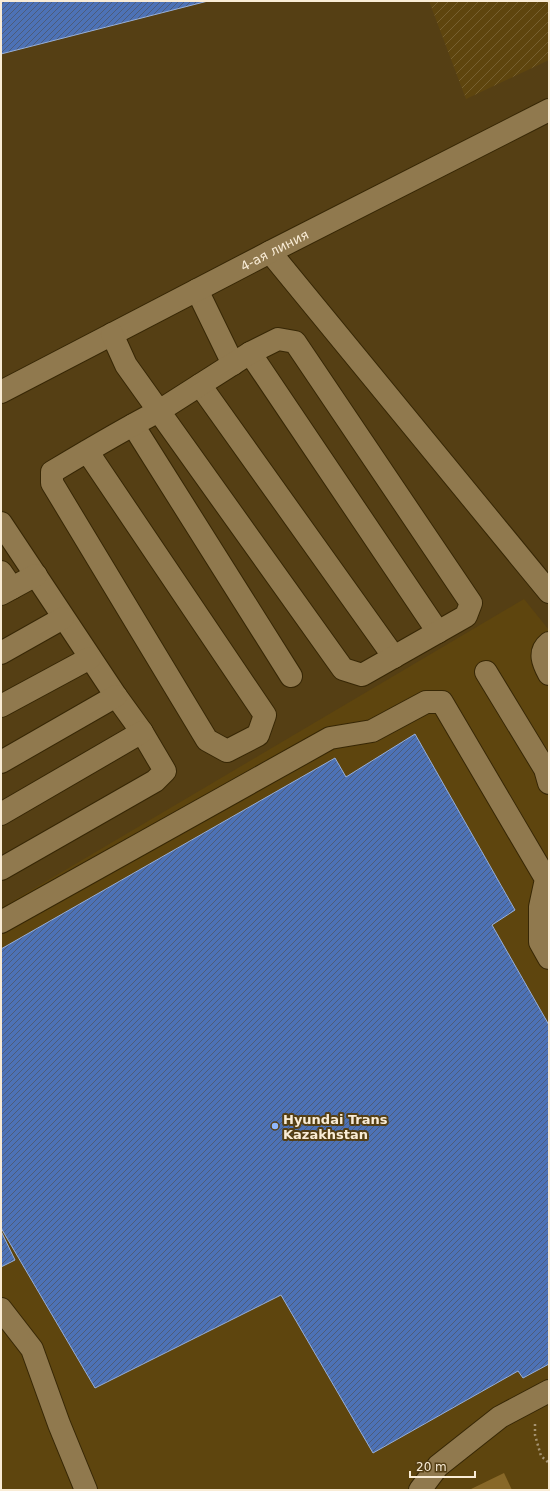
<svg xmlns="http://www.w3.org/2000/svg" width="550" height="1491" font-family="'DejaVu Sans',sans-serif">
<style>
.built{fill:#5e450e}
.industrial{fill:url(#industrial-furrows)}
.pitch{fill:#886828}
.building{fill:url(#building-hatch);stroke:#97afd9}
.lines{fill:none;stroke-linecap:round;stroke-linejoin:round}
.minor-casing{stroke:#372705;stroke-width:24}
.path{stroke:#a59372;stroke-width:2.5;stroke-dasharray:2 3;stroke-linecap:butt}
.minor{stroke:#90794e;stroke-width:22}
.poi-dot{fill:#91b8fd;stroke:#553f14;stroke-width:1.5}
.labels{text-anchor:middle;stroke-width:4;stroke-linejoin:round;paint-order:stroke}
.street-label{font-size:13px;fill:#f9ecd6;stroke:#553f14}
.poi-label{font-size:13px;font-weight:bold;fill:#f9ecd6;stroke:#553f14;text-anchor:start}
</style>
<defs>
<pattern id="industrial-furrows" width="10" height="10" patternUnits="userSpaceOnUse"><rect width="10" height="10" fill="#5e450e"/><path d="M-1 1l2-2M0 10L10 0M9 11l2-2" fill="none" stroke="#766030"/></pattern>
<pattern id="building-hatch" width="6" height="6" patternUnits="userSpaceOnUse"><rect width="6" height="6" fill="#4d72b6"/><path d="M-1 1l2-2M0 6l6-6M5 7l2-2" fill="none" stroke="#4c5c7b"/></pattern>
</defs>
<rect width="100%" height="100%" fill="#553f14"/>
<path class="built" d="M524 599 549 630V1490H1V908Z"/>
<path class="industrial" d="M429 1H549V60L466 99Z"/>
<path class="pitch" d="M504 1473 512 1490H469Z"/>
<path class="building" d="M1 1H208L1 54Z
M415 734 515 910 492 925 549 1025V1364L523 1378 518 1371 373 1453 281 1295 95 1388 1 1228V949L335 758 346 777Z
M1 1231 15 1260 1 1267Z"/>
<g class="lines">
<g class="minor-casing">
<g id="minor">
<path d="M270 252 549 592"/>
<path d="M197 290 233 364"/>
<path d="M250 353 438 632"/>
<path d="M200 385 394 657"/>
<path id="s1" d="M1 392 270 252 549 110"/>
<path d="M133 425 291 676"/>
<path d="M87 451 265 715 258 735 227 751 207 740 52 483V472C87 451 122 430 159 411L250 353 278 339 295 342 471 603 466 616 362 675 343 669 126 365 112 334"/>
<path d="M1 523 116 696 142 732 165 771 155 781 1 869"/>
<path d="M1 572 12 588"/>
<path d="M1 594 36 575"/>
<path d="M549 643C538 652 543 663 549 674"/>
<path d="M1 653 63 618"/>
<path d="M486 672 545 769 549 783"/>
<path d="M1 706 90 658"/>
<path d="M1 762 116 696"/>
<path d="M1 814 142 732"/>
<path d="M1 922 330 738 372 731 426 702H442L546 879 540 907V942L549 958"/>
<path d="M1 1309 32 1349 59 1424 86 1490"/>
<path d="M420 1490 438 1466 500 1417 549 1391"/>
</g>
</g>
<path class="path" d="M535 1424V1435L541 1456 549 1463"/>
<use href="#minor" class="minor"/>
</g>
<circle class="poi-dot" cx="275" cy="1126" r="4"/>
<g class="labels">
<g class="street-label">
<text dy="5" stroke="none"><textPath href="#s1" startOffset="308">4-ая линия</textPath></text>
</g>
<g class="poi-label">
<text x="283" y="1124">Hyundai Trans<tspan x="283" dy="15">Kazakhstan</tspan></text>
</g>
</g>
<rect width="550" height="1491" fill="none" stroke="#f9ecd6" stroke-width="4"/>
<path d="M410 1471v6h65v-6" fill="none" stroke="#f9ecd6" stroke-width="2"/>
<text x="416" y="1471" font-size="12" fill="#f9ecd6" stroke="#553f14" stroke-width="3" paint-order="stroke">20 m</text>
</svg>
